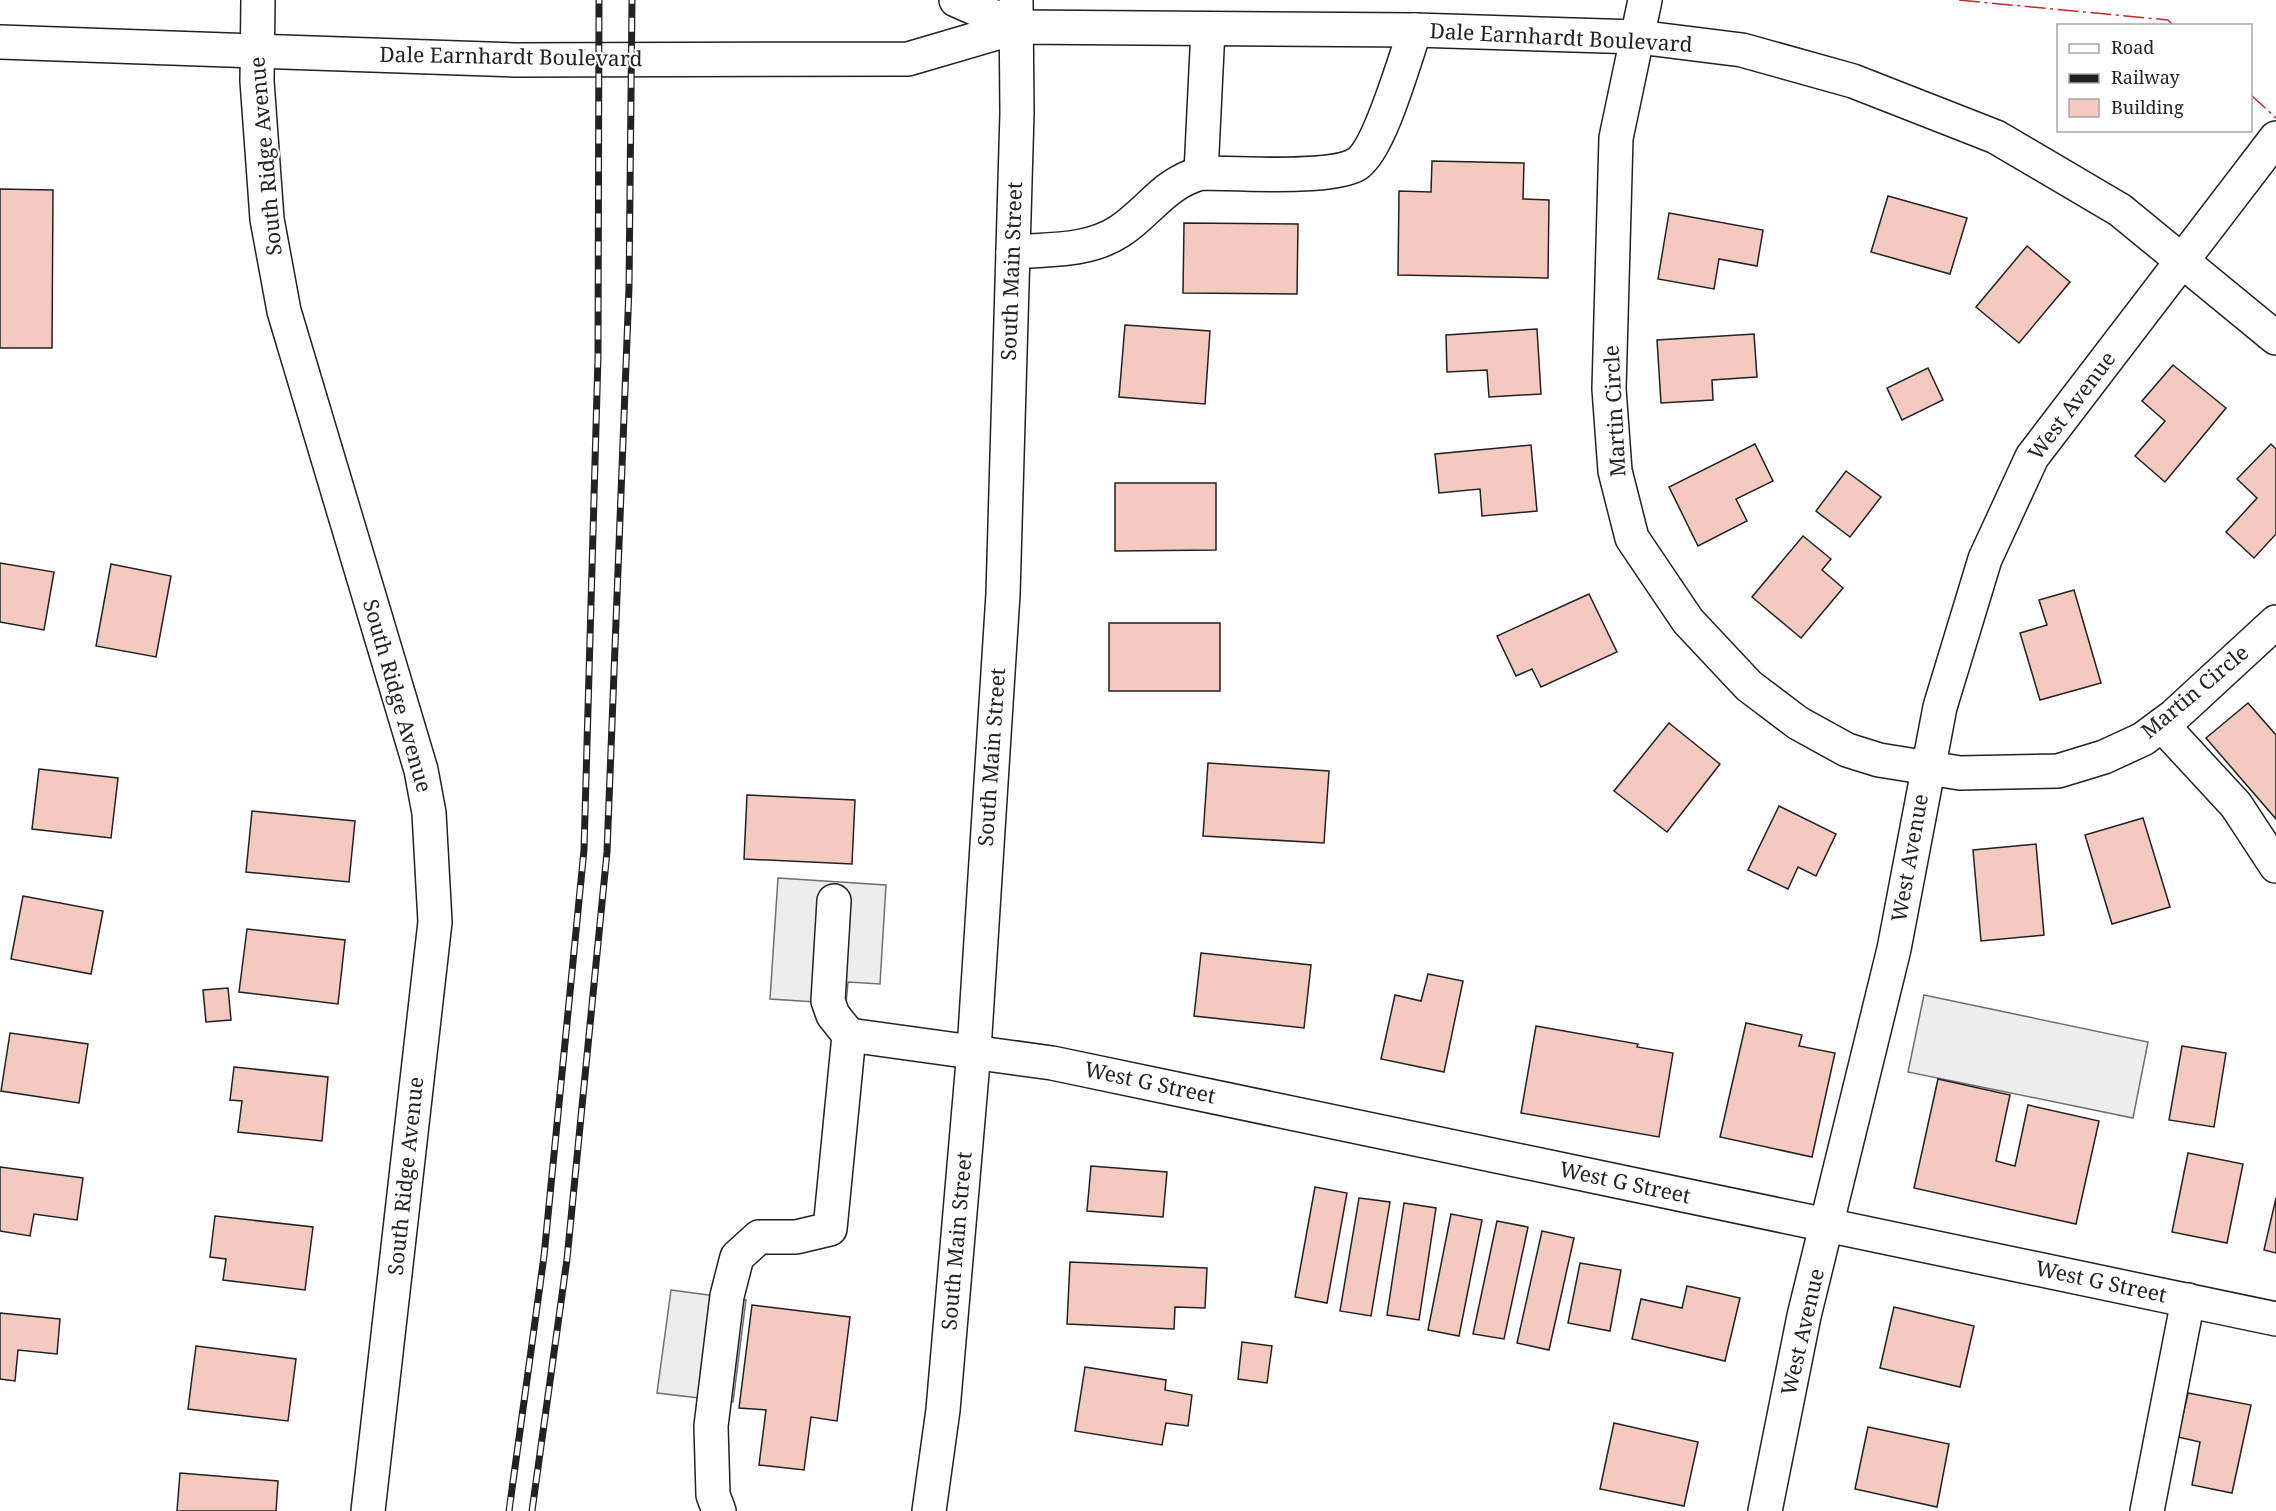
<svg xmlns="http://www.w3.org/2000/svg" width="2276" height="1511" font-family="'Noto Serif',serif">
	<rect width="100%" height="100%" fill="#fff"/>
	<g fill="#ededed" stroke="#6f6f6f" stroke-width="1.5">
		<path d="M778 878 886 885 880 984 848 982 846 1004 770 999Z"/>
		<path d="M1924 995 2148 1042 2133 1118 1908 1072Z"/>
		<path d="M671 1290 746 1300 733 1402 657 1393Z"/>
	</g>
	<g fill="#f3c9c0" stroke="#222" stroke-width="1.5">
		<path d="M1432 161 1524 163 1523 199 1549 200 1548 278 1398 275 1399 191 1431 192Z"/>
		<path d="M0 189 53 190 52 348H0Z"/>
		<path d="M1888 196 1967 218 1950 274 1871 252Z"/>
		<path d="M1669 213 1763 230 1757 266 1719 259 1714 289 1658 279Z"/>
		<path d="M1184 223 1298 224 1297 294 1183 293Z"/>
		<path d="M2027 246 2070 282 2019 343 1976 307Z"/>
		<path d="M1125 325 1210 331 1205 404 1119 397Z"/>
		<path d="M1537 329 1541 394 1489 397 1487 370 1447 372 1446 335Z"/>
		<path d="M1754 334 1757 377 1712 380 1713 400 1661 403 1657 340Z"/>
		<path d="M2173 365 2226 408 2165 482 2135 456 2165 421 2142 401Z"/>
		<path d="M1928 368 1943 400 1902 420 1887 388Z"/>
		<path d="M1755 444 1773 481 1736 499 1747 521 1698 546 1669 487Z"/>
		<path d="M2271 444 2276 449V534L2254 558 2226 532 2257 498 2237 479Z"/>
		<path d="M1531 445 1537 511 1482 516 1480 489 1439 493 1435 454Z"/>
		<path d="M1846 471 1881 497 1850 537 1816 511Z"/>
		<path d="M1115 483H1216V550L1115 551Z"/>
		<path d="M1803 536 1831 559 1822 570 1843 588 1801 638 1752 597Z"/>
		<path d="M0 563 54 572 44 630 0 622Z"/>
		<path d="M111 564 171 576 156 657 96 646Z"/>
		<path d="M2074 590 2101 683 2040 700 2020 633 2047 625 2039 600Z"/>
		<path d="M1589 594 1617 652 1541 687 1532 669 1516 676 1497 636Z"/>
		<rect x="1109" y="623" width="111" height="68"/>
		<path d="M2248 703 2276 735V819L2206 738Z"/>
		<path d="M1669 723 1720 764 1667 832 1614 791Z"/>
		<path d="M1208 763 1329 771 1324 843 1203 836Z"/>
		<path d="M39 769 118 778 111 838 32 829Z"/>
		<path d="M747 795 855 800 852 864 744 859Z"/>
		<path d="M1779 806 1836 834 1816 876 1798 867 1788 889 1748 870Z"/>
		<path d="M252 811 355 821 349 882 246 872Z"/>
		<path d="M2143 818 2170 907 2112 924 2085 835Z"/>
		<path d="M2036 844 2044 935 1981 941 1973 850Z"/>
		<path d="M23 896 103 911 91 974 11 959Z"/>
		<path d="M247 929 345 940 338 1004 239 992Z"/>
		<path d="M1201 953 1311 965 1304 1028 1194 1016Z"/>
		<path d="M1428 974 1463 981 1444 1072 1381 1059 1395 995 1421 1001Z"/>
		<path d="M228 988 231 1020 206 1022 203 990Z"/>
		<path d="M1746 1023 1802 1035 1799 1046 1835 1053 1812 1157 1720 1137Z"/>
		<path d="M1536 1026 1638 1044 1637 1047 1673 1053 1659 1137 1521 1113Z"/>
		<path d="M10 1033 88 1044 79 1103 1 1091Z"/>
		<path d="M2182 1046 2226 1053 2214 1127 2169 1120Z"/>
		<path d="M234 1067 328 1077 322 1141 238 1132 242 1101 230 1100Z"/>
		<path d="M1938 1079 2010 1095 1996 1161 2015 1166 2028 1105 2099 1121 2076 1224 1914 1188Z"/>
		<path d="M2188 1153 2243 1164 2227 1243 2172 1232Z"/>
		<path d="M1091 1166 1167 1172 1163 1217 1087 1211Z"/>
		<path d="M0 1167 83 1178 77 1220 34 1214 30 1236 0 1231Z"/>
		<path d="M1315 1187 1347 1193 1327 1303 1295 1297Z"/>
		<path d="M1359 1198 1390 1202 1371 1316 1340 1311Z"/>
		<path d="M2276 1198V1253L2264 1250Z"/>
		<path d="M1404 1203 1436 1208 1419 1320 1387 1315Z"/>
		<path d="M1451 1214 1482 1220 1459 1336 1428 1330Z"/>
		<path d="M215 1216 313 1227 305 1290 223 1280 226 1259 210 1257Z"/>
		<path d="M1497 1221 1528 1227 1504 1339 1473 1334Z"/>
		<path d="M1542 1231 1574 1238 1549 1350 1517 1343Z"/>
		<path d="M1070 1262 1207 1268 1205 1308 1175 1307 1174 1329 1067 1324Z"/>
		<path d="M1580 1263 1621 1270 1610 1331 1568 1323Z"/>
		<path d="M1687 1286 1740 1298 1725 1361 1632 1339 1641 1299 1682 1308Z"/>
		<path d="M752 1305 850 1317 837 1421 811 1417 804 1470 759 1465 766 1410 739 1408Z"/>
		<path d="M1894 1307 1974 1326 1960 1387 1880 1368Z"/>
		<path d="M0 1313 60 1319 57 1354 18 1350 15 1381 0 1379Z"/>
		<path d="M1242 1342 1272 1346 1267 1383 1238 1379Z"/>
		<path d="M196 1346 296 1359 288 1421 188 1409Z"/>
		<path d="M1085 1367 1166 1380 1165 1390 1192 1395 1188 1426 1166 1423 1162 1445 1075 1431Z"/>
		<path d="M2188 1393 2251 1405 2232 1493 2192 1485 2200 1442 2178 1437Z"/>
		<path d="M1614 1423 1698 1442 1684 1506 1600 1489Z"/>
		<path d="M1868 1427 1949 1444 1937 1507 1855 1489Z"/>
		<path d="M180 1473 278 1481 276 1511H177Z"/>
	</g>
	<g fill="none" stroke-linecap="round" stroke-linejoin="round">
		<g stroke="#222" stroke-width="36">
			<g id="minor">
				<path d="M258 0 257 81 267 219 284 311 421 770 429 813 435 922 368 1511"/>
				<path d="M1645 0 1616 138 1609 389 1615 471 1632 538 1688 621 1749 686 1798 723 1847 750 1879 760 1960 773 2058 771 2104 757 2143 739 2174 716 2276 622"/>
				<path d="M1201 173 1208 29"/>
				<path d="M1013 252C1049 249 1088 252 1120 231 1150 211 1163 184 1201 173 1233 173 1332 180 1357 164 1380 149 1405 58 1415 30"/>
				<path d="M2162 725 2236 805 2276 866"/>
				<path d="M849 1035 1052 1063 2276 1319"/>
				<path d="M719 1511 713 1495 711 1426 727 1296 737 1257 759 1237H796L830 1229 849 1035 833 1015 828 1001 834 901"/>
				<path d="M1765 1511 1804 1316 1894 949 1940 707 1985 559 2032 457 2276 138"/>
				<path d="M2147 1511 2188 1300"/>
			</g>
		</g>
		<g stroke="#222" stroke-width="36">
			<g id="major">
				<path d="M956 0 1017 27"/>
				<path d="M0 42 514 60 908 59 1017 27 1415 30 1638 37 1742 50 1853 81 1996 137 2120 210 2276 338"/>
				<path d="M929 1511 943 1410 974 1050 1003 594 1017 113 1016 0"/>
			</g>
		</g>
		<use href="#minor" stroke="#fff" stroke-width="33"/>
		<use href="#major" stroke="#fff" stroke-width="33"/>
		<g stroke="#222" stroke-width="7">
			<g id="rail">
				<path d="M509 1511 544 1256 584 850 598 357 599 0"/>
				<path d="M532 1511 567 1259 607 852 629 288 632 0"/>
			</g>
		</g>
		<use href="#rail" stroke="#fff" stroke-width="4.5" stroke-dasharray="14" stroke-linecap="butt"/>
		<g stroke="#c62828" stroke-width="1.5" stroke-dasharray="21 4.5 3 4.5" stroke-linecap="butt">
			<path d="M1959 0 2168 20 2174 26"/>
			<path d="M2250 94 2276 118"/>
		</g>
	</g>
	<g text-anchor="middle" stroke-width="4.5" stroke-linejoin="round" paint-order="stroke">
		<g font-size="21" fill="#222" stroke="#fff">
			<text transform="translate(1561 38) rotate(3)" y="7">Dale Earnhardt Boulevard</text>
			<text transform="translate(511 57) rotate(1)" y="7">Dale Earnhardt Boulevard</text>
			<text transform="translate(266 156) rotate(-95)" y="7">South Ridge Avenue</text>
			<text transform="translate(1012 271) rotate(-88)" y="7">South Main Street</text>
			<text transform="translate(2072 406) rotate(-53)" y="7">West Avenue</text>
			<text transform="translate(1615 411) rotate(-93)" y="7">Martin Circle</text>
			<text transform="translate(2195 692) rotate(-40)" y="7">Martin Circle</text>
			<text transform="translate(397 696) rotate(74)" y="7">South Ridge Avenue</text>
			<text transform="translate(992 757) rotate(-86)" y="7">South Main Street</text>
			<text transform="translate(1910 858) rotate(-80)" y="7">West Avenue</text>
			<text transform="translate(1150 1083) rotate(12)" y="7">West G Street</text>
			<text transform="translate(406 1176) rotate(-84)" y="7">South Ridge Avenue</text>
			<text transform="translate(1625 1183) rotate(12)" y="7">West G Street</text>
			<text transform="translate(957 1241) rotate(-85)" y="7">South Main Street</text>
			<text transform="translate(2101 1282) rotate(12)" y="7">West G Street</text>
			<text transform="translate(1803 1332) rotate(-77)" y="7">West Avenue</text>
		</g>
	</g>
	<rect x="2057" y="24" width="195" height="108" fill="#ffffff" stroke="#a7a7a7" stroke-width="1.5"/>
	<rect x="2069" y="44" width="30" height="9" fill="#ffffff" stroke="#a7a7a7" stroke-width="1.5"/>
	<text x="2111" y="54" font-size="18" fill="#222222">Road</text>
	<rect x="2069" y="74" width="30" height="9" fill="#222222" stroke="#a7a7a7" stroke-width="1.5"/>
	<text x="2111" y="84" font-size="18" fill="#222222">Railway</text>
	<rect x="2069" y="99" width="30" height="18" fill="#f3c9c0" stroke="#a7a7a7" stroke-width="1.5"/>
	<text x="2111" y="114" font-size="18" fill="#222222">Building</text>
</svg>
